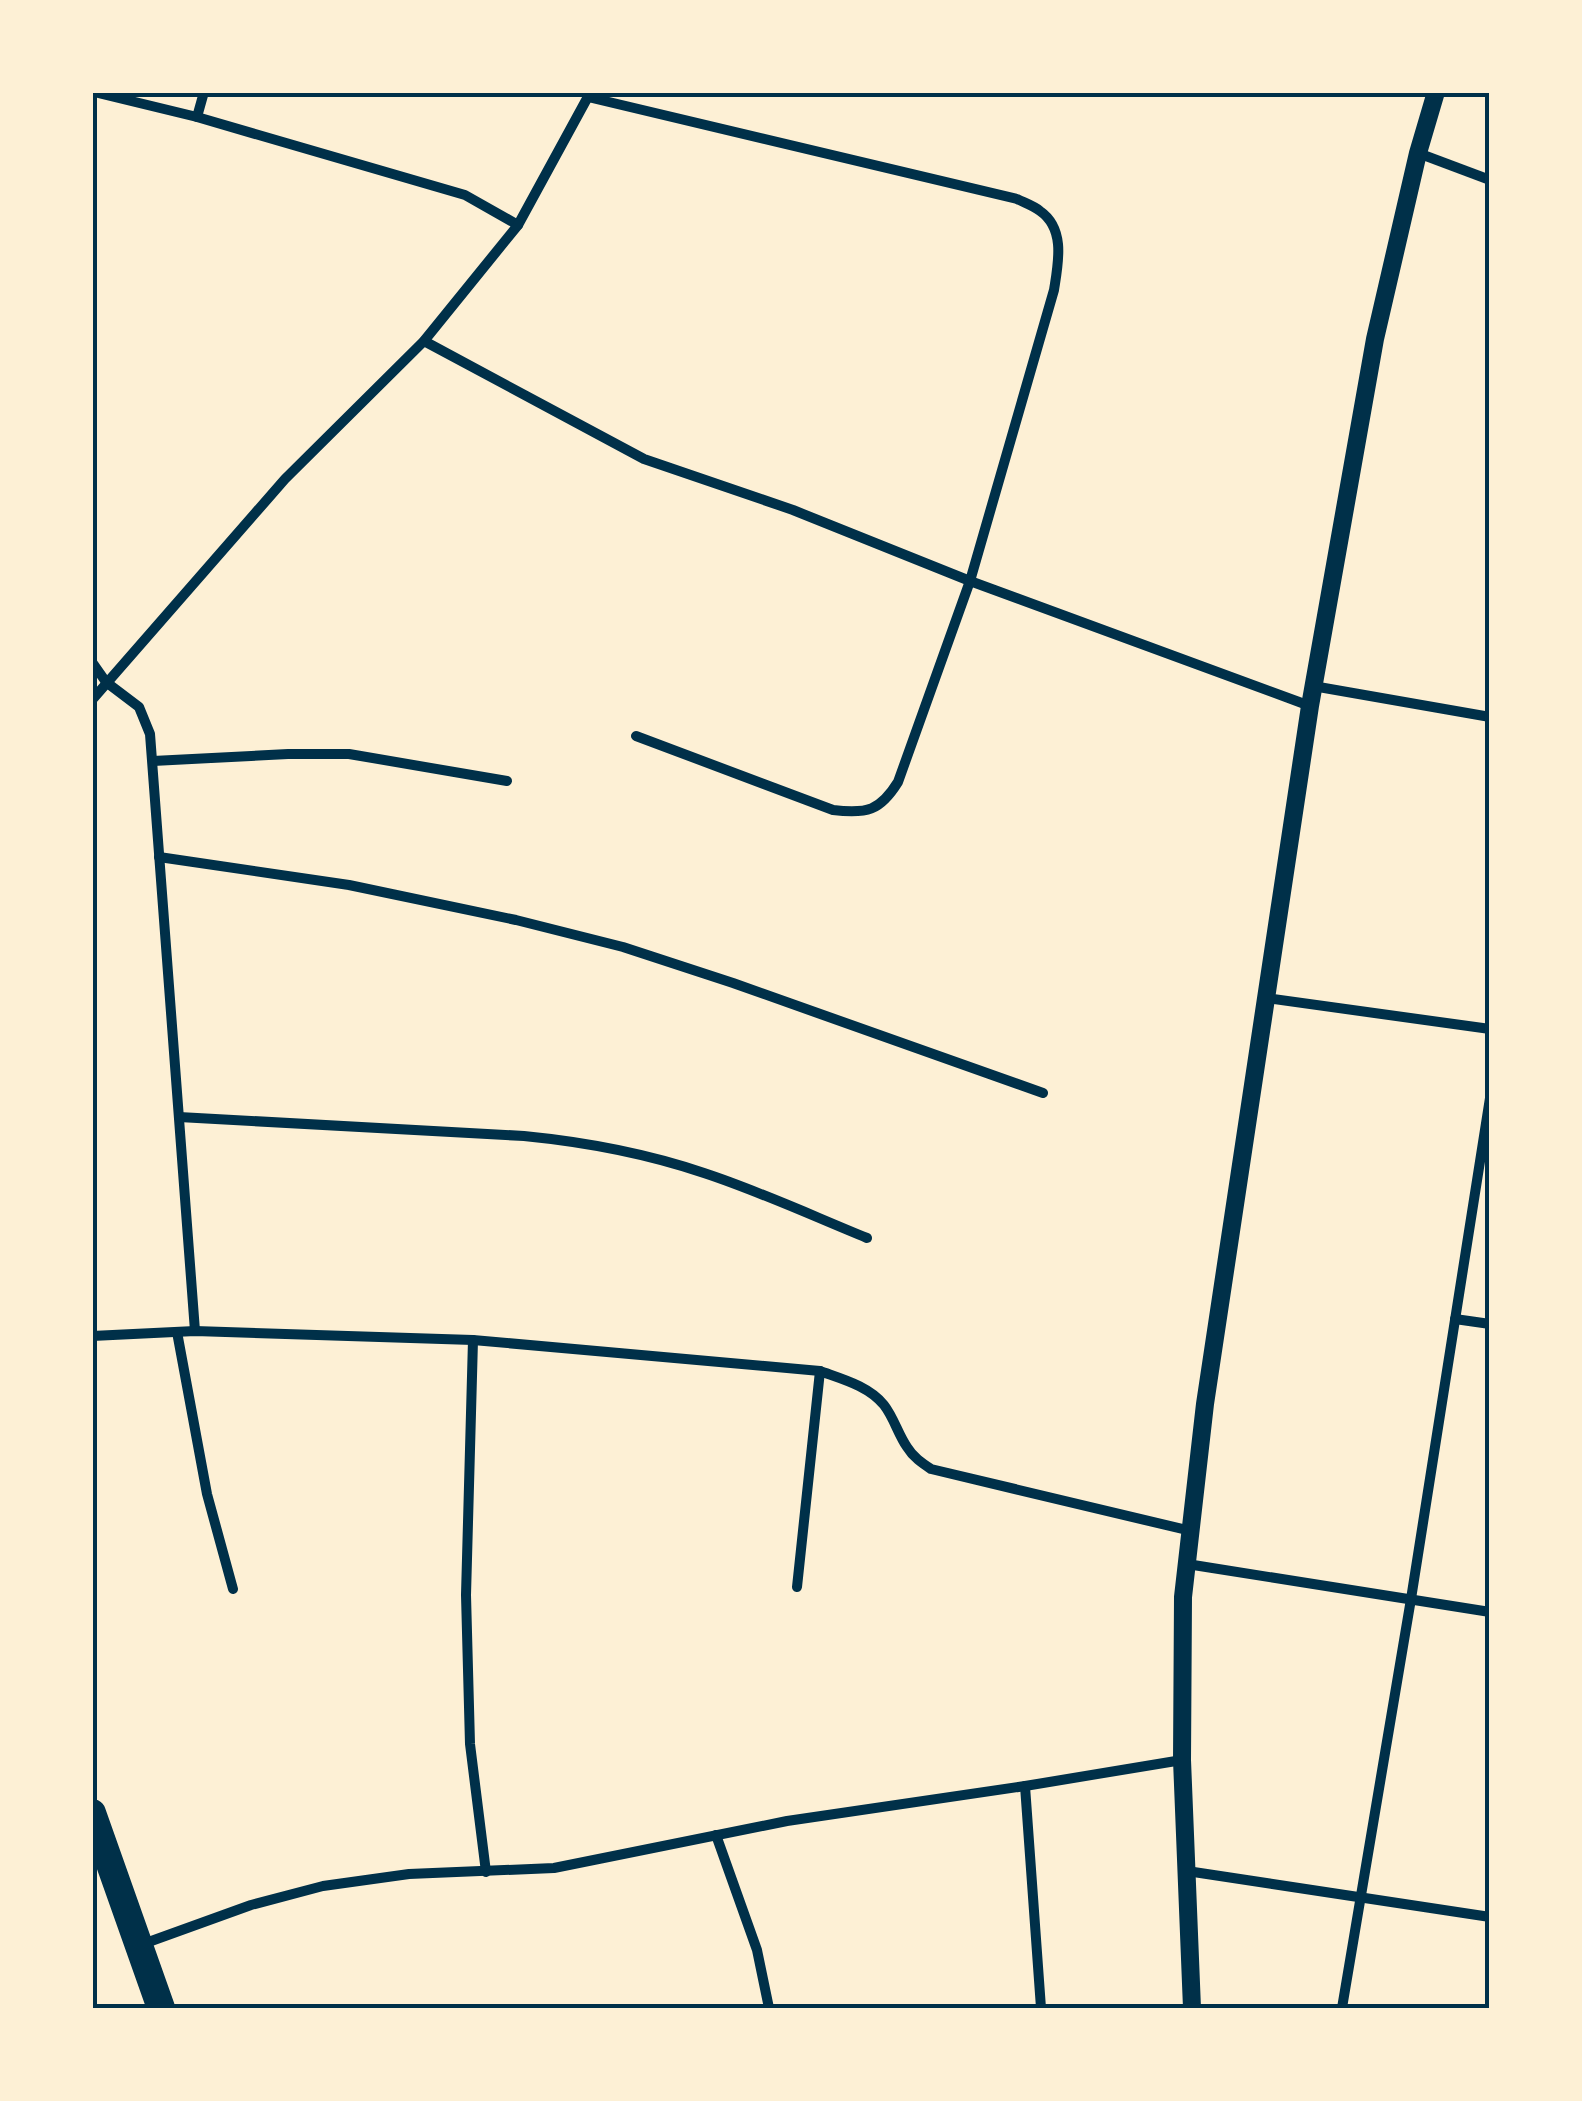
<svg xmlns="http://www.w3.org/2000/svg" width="1582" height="2101" font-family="Montserrat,sans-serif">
	<rect width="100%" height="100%" fill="#fdf0d5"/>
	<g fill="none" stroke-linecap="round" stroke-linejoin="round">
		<g stroke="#003049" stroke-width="10">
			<path d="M94 92 197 117 465 195 518 225"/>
			<path d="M588 97 1017 199C1025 203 1034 206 1040 211 1066 229 1058 264 1054 290L970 581 898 782C880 811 867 814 833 810L636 736"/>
			<path d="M197 117 204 92"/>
			<path d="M1418 153 1490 180"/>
			<path d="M424 341 644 459 793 510 970 581 1310 706"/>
			<path d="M92 662 106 682 139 707 150 734 195 1331"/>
			<path d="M1313 686 1490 717"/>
			<path d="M92 700 285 479 424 341 518 225 590 93"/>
			<path d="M153 761 288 754H349L507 781"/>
			<path d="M159 857 349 885 516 920 623 947 733 983 1043 1093"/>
			<path d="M1266 998 1490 1029"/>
			<path d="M179 1117 524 1136C585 1142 645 1153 704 1173 759 1191 813 1216 867 1238"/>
			<path d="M1455 1319 1490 1324"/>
			<path d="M177 1332 207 1494 233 1589"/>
			<path d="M92 1336 195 1331 473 1340 820 1371C842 1379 869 1386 884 1405 894 1418 898 1434 907 1447 913 1457 922 1463 931 1469L1191 1531"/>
			<path d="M473 1340 466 1595 470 1744 486 1872"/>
			<path d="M1187 1564 1490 1612"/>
			<path d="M797 1587 820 1371"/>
			<path d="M1025 1786 1041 2008"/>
			<path d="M716 1835 757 1950 769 2008"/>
			<path d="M1187 1871 1490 1917"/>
			<path d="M143 1944 251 1905 323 1886 409 1874 554 1868 787 1821 1025 1786 1182 1760"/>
			<path d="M1342 2008 1411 1599 1490 1098"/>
		</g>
		<path stroke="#003049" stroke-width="18" d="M1192 2008 1182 1760 1183 1597 1205 1404 1310 706 1375 339 1418 153 1436 92"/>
		<path stroke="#003049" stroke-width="28" d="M92 1813 161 2008"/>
	</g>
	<rect width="1582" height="2101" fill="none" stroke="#fdf0d5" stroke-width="190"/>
	<rect x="95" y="95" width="1392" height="1911" fill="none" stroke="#003049" stroke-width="4"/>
</svg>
